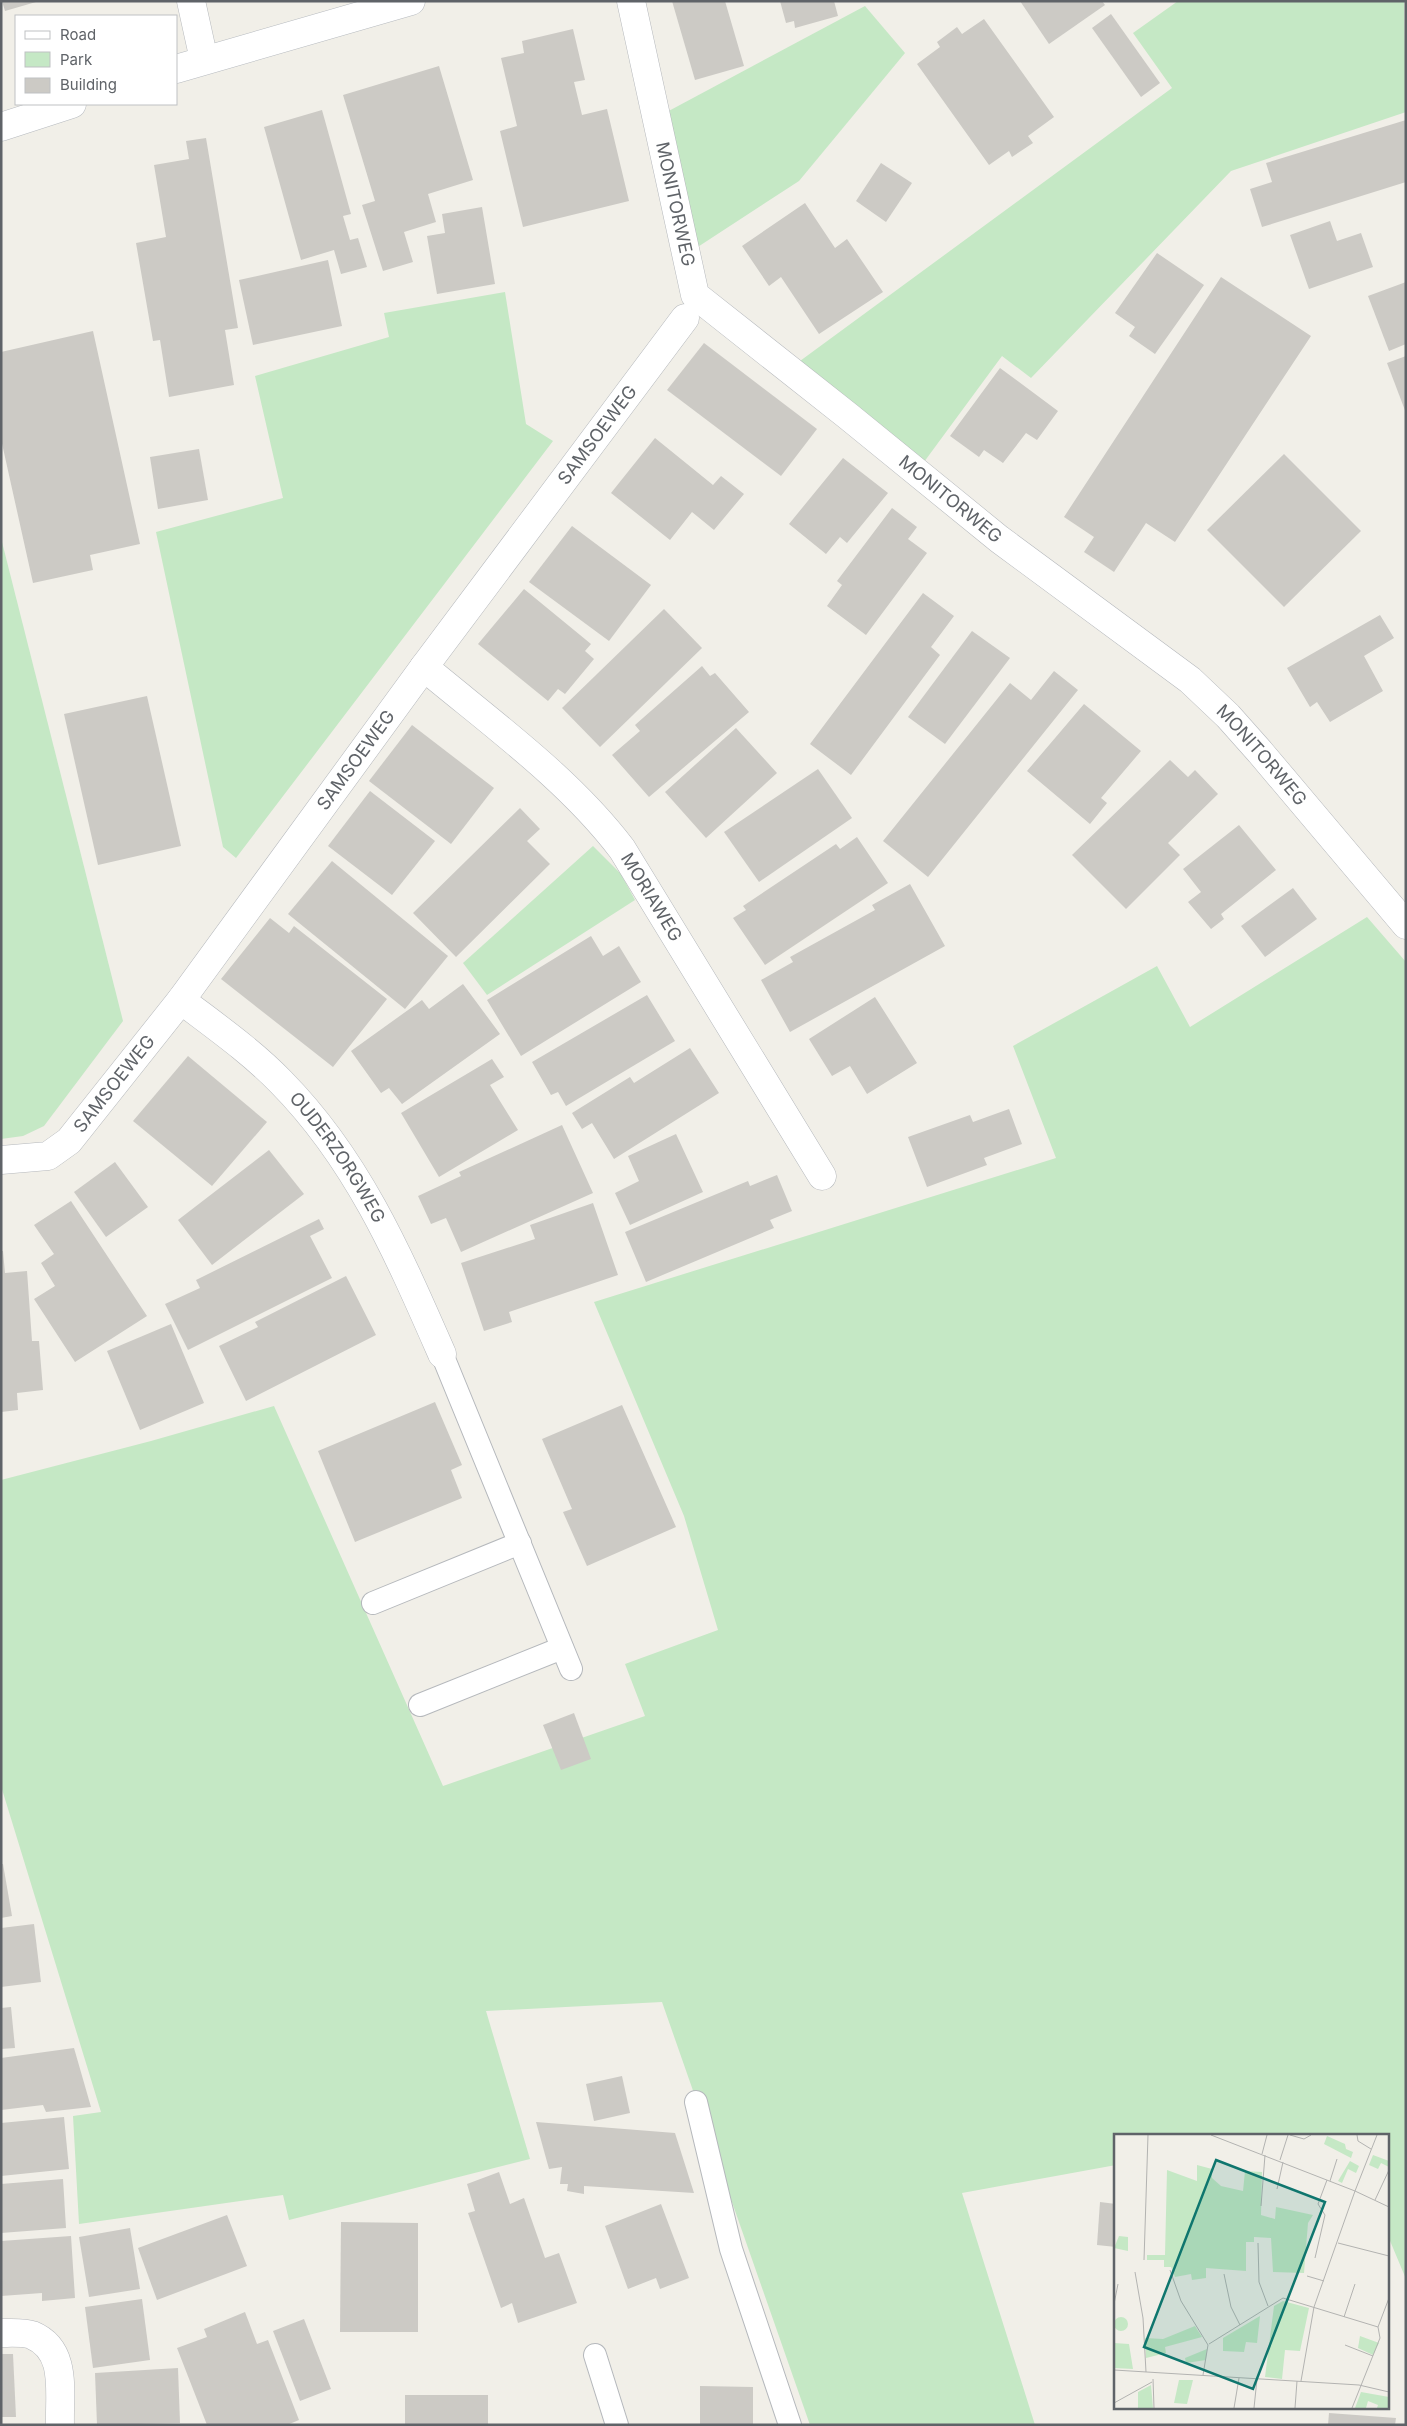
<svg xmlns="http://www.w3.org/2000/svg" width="1407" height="2426" font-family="Inter,sans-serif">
	<rect width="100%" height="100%" fill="#f1efe8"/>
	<g fill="#c5e8c5">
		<path d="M1178 1H1404L1406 112 1231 171 1031 378 1002 356 924 462 800 361 1172 88 1133 33Z"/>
		<path d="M865 6 905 53 799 181 687 254 650 121Z"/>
		<path d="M505 292 526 424 553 441 236 858 223 847 156 532 283 498 255 376 389 337 384 313Z"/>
		<path d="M1 538 123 1021 44 1126 23 1136 1 1139Z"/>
		<path d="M593 846 621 874 635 900 487 995 463 963Z"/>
		<path d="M1367 917 1406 962V2279L1388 2236V2135H1116V2165L962 2193 1035 2425H810L662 2002 486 2011 530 2159 289 2220 283 2195 79 2224 73 2116 101 2112 1 1786V1480L151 1441 274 1406 443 1786 645 1716 625 1664 718 1630 684 1516 594 1302 1056 1158 1013 1046 1157 966 1190 1027Z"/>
	</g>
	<g fill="#cccac5">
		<path d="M2 1H36V2L5 11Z"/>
		<path d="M672 1H725L744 66 695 80Z"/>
		<path d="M780 1H834L838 16 795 28 794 21 786 23Z"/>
		<path d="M1020 1H1102L1105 5 1049 44Z"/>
		<path d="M1111 14 1160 83 1141 97 1092 28Z"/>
		<path d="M984 19 1054 117 1028 136 1033 143 1012 157 1009 151 989 165 917 64 940 47 937 42 957 27 962 34Z"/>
		<path d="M573 29 585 80 574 82 582 115 607 109 629 201 523 227 500 131 517 126 501 58 524 53 522 41Z"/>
		<path d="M439 66 473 180 428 194 436 222 404 232 413 262 383 271 362 205 375 201 343 95Z"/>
		<path d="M322 110 351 214 343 216 350 240 358 238 367 267 341 274 334 250 301 260 264 127Z"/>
		<path d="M1406 120V182L1262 227 1250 189 1272 182 1266 163Z"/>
		<path d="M206 138 238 328 225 330 234 385 169 397 160 340 153 341 136 243 166 237 154 165 189 159 186 141Z"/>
		<path d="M881 163 912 183 886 222 856 201Z"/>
		<path d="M805 203 835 248 847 239 883 292 819 334 781 277 769 286 742 246Z"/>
		<path d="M482 207 495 284 437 294 427 236 445 233 442 214Z"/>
		<path d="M1330 221 1337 241 1361 233 1373 267 1309 289 1290 235Z"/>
		<path d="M1157 253 1204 285 1155 354 1129 336 1135 327 1115 313Z"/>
		<path d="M328 260 342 326 253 345 239 280Z"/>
		<path d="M1221 277 1311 336 1175 542 1146 523 1114 572 1084 552 1094 537 1064 517Z"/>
		<path d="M1406 282V344L1389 351 1368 296Z"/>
		<path d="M93 331 140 544 90 555 93 570 33 583 1 439V352Z"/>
		<path d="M704 343 817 429 781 476 667 390Z"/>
		<path d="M1406 356V413L1387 363Z"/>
		<path d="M1000 368 1058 411 1037 440 1026 433 1003 463 984 450 979 457 950 436Z"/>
		<path d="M655 438 713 485 721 476 744 494 714 530 692 512 670 540 611 493Z"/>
		<path d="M199 449 208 500 158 509 150 457Z"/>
		<path d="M1284 454 1361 531 1284 607 1207 530Z"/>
		<path d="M843 458 888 493 847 543 840 537 826 554 789 524Z"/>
		<path d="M892 508 917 527 908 539 927 553 866 635 827 606 842 585 837 581Z"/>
		<path d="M572 526 651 585 609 641 529 582Z"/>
		<path d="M524 589 591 644 585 651 594 659 565 694 558 689 548 701 478 644Z"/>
		<path d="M923 593 954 616 931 647 940 655 851 775 810 744Z"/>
		<path d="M664 609 702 648 600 747 562 708Z"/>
		<path d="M1380 615 1394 638 1364 656 1383 691 1330 722 1317 702 1310 707 1287 668Z"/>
		<path d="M972 631 1010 658 945 744 908 717Z"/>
		<path d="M702 666 710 676 715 673 749 712 649 797 612 755 640 731 635 725Z"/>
		<path d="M1054 671 1078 690 928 877 883 841 1010 683 1031 700Z"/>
		<path d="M147 696 181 846 98 865 64 714Z"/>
		<path d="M1084 704 1141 751 1101 798 1107 803 1090 824 1027 771Z"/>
		<path d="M412 725 494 788 451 844 369 781Z"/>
		<path d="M736 728 777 773 706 838 665 792Z"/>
		<path d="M1170 760 1188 777 1195 770 1218 794 1168 843 1180 855 1126 909 1072 855Z"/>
		<path d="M818 769 852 818 759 882 724 832Z"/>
		<path d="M370 791 435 841 392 895 328 846Z"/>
		<path d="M520 808 540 829 527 841 550 864 456 957 413 913Z"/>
		<path d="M1239 825 1276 870 1221 914 1224 919 1211 929 1188 902 1201 892 1183 869Z"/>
		<path d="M857 837 888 883 765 965 733 918 746 910 743 906 836 844 840 849Z"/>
		<path d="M332 861 448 956 405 1009 288 914Z"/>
		<path d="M910 884 945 946 790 1032 761 980 793 962 790 957 875 910 872 905Z"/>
		<path d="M1293 888 1317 919 1265 957 1241 926Z"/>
		<path d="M270 918 289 933 294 926 387 999 333 1067 221 979Z"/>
		<path d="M591 936 603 956 619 946 641 982 521 1056 487 1000Z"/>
		<path d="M463 984 500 1034 402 1104 389 1088 381 1093 351 1051 422 1000 429 1009Z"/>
		<path d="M647 995 675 1041 566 1106 558 1092 551 1095 532 1062Z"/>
		<path d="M875 997 917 1063 867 1094 850 1066 832 1076 809 1039Z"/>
		<path d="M690 1048 719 1093 614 1159 592 1123 582 1129 572 1113 630 1077 634 1083Z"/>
		<path d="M188 1056 267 1122 212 1186 133 1121Z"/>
		<path d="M492 1059 504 1077 490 1085 518 1130 439 1177 401 1113Z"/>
		<path d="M1009 1109 1022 1144 984 1158 987 1165 927 1187 908 1137 970 1115 973 1122Z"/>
		<path d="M562 1125 593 1193 461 1252 446 1218 431 1224 418 1196 461 1176 459 1172Z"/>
		<path d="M676 1134 703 1192 630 1225 615 1193 639 1181 628 1156Z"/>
		<path d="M269 1150 304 1194 212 1265 178 1220Z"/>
		<path d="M115 1162 148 1207 106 1237 74 1192Z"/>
		<path d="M777 1175 792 1211 770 1220 774 1228 646 1282 625 1232 748 1181 750 1186Z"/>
		<path d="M71 1201 147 1316 75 1362 34 1299 55 1286 41 1263 54 1254 34 1225Z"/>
		<path d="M593 1203 618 1275 509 1312 512 1322 484 1331 461 1263 535 1239 530 1225Z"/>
		<path d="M319 1219 324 1229 310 1236 332 1278 188 1350 165 1304 200 1288 196 1280Z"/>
		<path d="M1 1251H3L5 1273 27 1271 32 1341H39L43 1390 17 1393 18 1410 1 1412Z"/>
		<path d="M346 1276 376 1335 246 1401 219 1346 258 1327 255 1322Z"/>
		<path d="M171 1324 204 1403 140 1430 107 1351Z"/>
		<path d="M435 1402 462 1465 451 1470 462 1498 355 1542 318 1451Z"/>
		<path d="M622 1405 676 1527 587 1566 563 1512 572 1509 542 1439Z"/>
		<path d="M574 1713 591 1759 561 1770 543 1725Z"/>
		<path d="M1 1864H3L12 1916 1 1918Z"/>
		<path d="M34 1924 41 1982 1 1987V1928Z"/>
		<path d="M11 2007 15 2048 1 2049V2008Z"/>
		<path d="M74 2048 91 2107 46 2112 43 2105 1 2110V2058Z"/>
		<path d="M622 2076 630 2113 594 2121 586 2084Z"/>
		<path d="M64 2117 69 2169 1 2176V2123Z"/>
		<path d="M536 2122 675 2133 694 2193 584 2186V2194L567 2191 568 2184H560L562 2167 549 2169Z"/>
		<path d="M499 2172 510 2204 524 2198 545 2258 559 2253 577 2303 518 2323 512 2303 501 2308 468 2213 475 2211 467 2184Z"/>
		<path d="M63 2179 66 2228 1 2233V2184Z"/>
		<path d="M1100 2202 1116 2204V2247L1097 2245Z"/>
		<path d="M661 2204 689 2278 660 2289 656 2278 628 2289 605 2226Z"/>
		<path d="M227 2215 247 2266 157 2300 138 2248Z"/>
		<path d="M341 2222 418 2223V2332H340Z"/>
		<path d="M130 2228 140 2289 89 2297 79 2237Z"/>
		<path d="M71 2236 75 2298 42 2301V2293L1 2296V2241Z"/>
		<path d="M142 2299 150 2360 93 2368 85 2307Z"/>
		<path d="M245 2312 257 2344 268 2340 299 2420 287 2425H207L177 2348 207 2337 204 2329Z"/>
		<path d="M304 2319 331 2389 300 2401 273 2331Z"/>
		<path d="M1 2354H13L16 2417H1Z"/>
		<path d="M178 2368 180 2423 97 2425 95 2373Z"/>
		<path d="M700 2386 753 2387V2425H700Z"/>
		<rect x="405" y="2395" width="83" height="30"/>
		<path d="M1329 2413 1396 2418 1395 2425H1328Z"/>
	</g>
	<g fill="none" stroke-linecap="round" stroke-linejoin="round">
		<g stroke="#b5b8bc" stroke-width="24">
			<g id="lane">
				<path d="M442 1354 571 1669"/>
				<path d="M373 1603 520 1543"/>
				<path d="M420 1705 562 1648"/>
				<path d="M696 2102 731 2249 790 2425"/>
				<path d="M595 2355 617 2425"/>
			</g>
		</g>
		<g stroke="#b5b8bc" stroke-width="29">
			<g id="street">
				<path d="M191 1 204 60"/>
				<path id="s1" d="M631 1 695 295 848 416 999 539 1190 680 1228 716 1260 752 1406 925"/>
				<path id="s2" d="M424 667C491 723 569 779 622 849L822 1176"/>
				<path id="s3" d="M181 1000C215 1026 251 1051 281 1082 358 1160 399 1256 442 1354"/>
				<path id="s4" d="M1 1160 48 1156 69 1141 181 1000 424 667 685 318"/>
				<path d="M1 2333C10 2333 24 2332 32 2335 68 2350 59 2392 60 2425"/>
			</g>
		</g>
		<g stroke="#b6babf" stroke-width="29">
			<g id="secondary">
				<path d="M176 69 411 1"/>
				<path d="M1 127 72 104"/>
			</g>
		</g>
		<use href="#lane" stroke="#fff" stroke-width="22"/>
		<use href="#street" stroke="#fff" stroke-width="28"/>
		<use href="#secondary" stroke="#fff" stroke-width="28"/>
	</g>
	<g text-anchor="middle" stroke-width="4" stroke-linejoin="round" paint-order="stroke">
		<g font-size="18" fill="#5f6368" stroke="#fff">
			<text dy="6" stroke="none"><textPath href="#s1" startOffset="208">MONITORWEG</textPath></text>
			<text dy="6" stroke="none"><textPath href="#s4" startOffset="955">SAMSOEWEG</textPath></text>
			<text dy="6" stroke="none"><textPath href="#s1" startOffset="628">MONITORWEG</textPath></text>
			<text dy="6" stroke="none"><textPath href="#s1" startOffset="1032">MONITORWEG</textPath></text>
			<text dy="6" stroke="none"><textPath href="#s4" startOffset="550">SAMSOEWEG</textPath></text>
			<text dy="6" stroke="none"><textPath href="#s2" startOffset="326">MORIAWEG</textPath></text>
			<text dy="6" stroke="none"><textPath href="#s4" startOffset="146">SAMSOEWEG</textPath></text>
			<text dy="6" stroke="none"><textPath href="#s3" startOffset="224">OUDERZORGWEG</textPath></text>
		</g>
	</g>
	<g transform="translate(1114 2134)">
		<rect width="275" height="275" fill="#f1efe8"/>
		<path d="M213 2 231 10 232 15 239 18 237 24 210 10ZM259 21 275 27V33L267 29 264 35 255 31ZM236 27 245 32 242 39 234 35 228 49 224 47ZM83 31 98 35V44L107 52 129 57 131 37 148 38 147 81 161 85 162 73 199 81 194 89 190 139 159 138 157 104 140 103V108H132V137L92 134V144L78 146 77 140 61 143 57 133H50V126H33V121H51L53 36 83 47ZM5 102 14 103V117L0 114ZM169 167 195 174 186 217 171 216 168 245 151 243 160 172ZM146 182 143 209 132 208 130 218 109 217V204ZM0 190a7 7 0 1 1 14 0a7 7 0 1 1-14 0ZM81 192 88 203 51 213 52 219 32 224 31 204 49 205ZM246 202 265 209 259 221 244 214ZM0 209 15 210 19 235 0 234ZM93 215 92 226 72 229 71 224ZM65 246H79L73 270 60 269ZM37 251 39 274H24V258ZM247 258 275 263V274H263L264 271 254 267 252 274H241Z" fill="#c5e8c5"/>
		<path fill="none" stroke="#b3b3b1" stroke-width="1" d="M97 1 241 57 200 173 187 247M176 1 190 5 197 1M243 1 244 7 257 15M263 1 241 57 275 73M148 20 153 1M166 26 174 1M216 47 223 25M163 55 169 28M261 66 275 36M147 72 151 21M144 109 145 148 154 172M224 109 275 122M201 124 211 81 204 70 213 46M30 126 34 1M56 136 67 167 94 211 89 241M21 138 29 184 32 238M110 140 117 173 126 191M193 142 210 147M0 170 4 150M230 183 241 150M264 193 275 164M95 210 169 164 264 193 266 204 238 274M231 211 259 222M0 236 245 251 275 258M39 245 40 274M0 269 38 248M120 274 125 244M140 274 143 245M181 274 183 247"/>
		<path fill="#0f766e" fill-opacity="0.15" stroke="#0f766e" stroke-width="2.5" d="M102 26 211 68 139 255 30 213Z"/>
		<rect width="275" height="275" fill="none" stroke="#5f6368" stroke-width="2.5"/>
	</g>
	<rect width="1407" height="2426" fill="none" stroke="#5f6368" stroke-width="5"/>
	<rect x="15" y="15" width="162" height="90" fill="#ffffff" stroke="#bfc1c3"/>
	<rect x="25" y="31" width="25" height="8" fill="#ffffff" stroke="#bfc1c3"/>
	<text x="60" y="40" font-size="15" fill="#5f6368">Road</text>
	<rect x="25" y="52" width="25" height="15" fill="#c5e8c5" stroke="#bfc1c3"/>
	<text x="60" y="65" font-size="15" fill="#5f6368">Park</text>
	<rect x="25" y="78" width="25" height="15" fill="#cccac5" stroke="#bfc1c3"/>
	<text x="60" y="90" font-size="15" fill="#5f6368">Building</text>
</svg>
